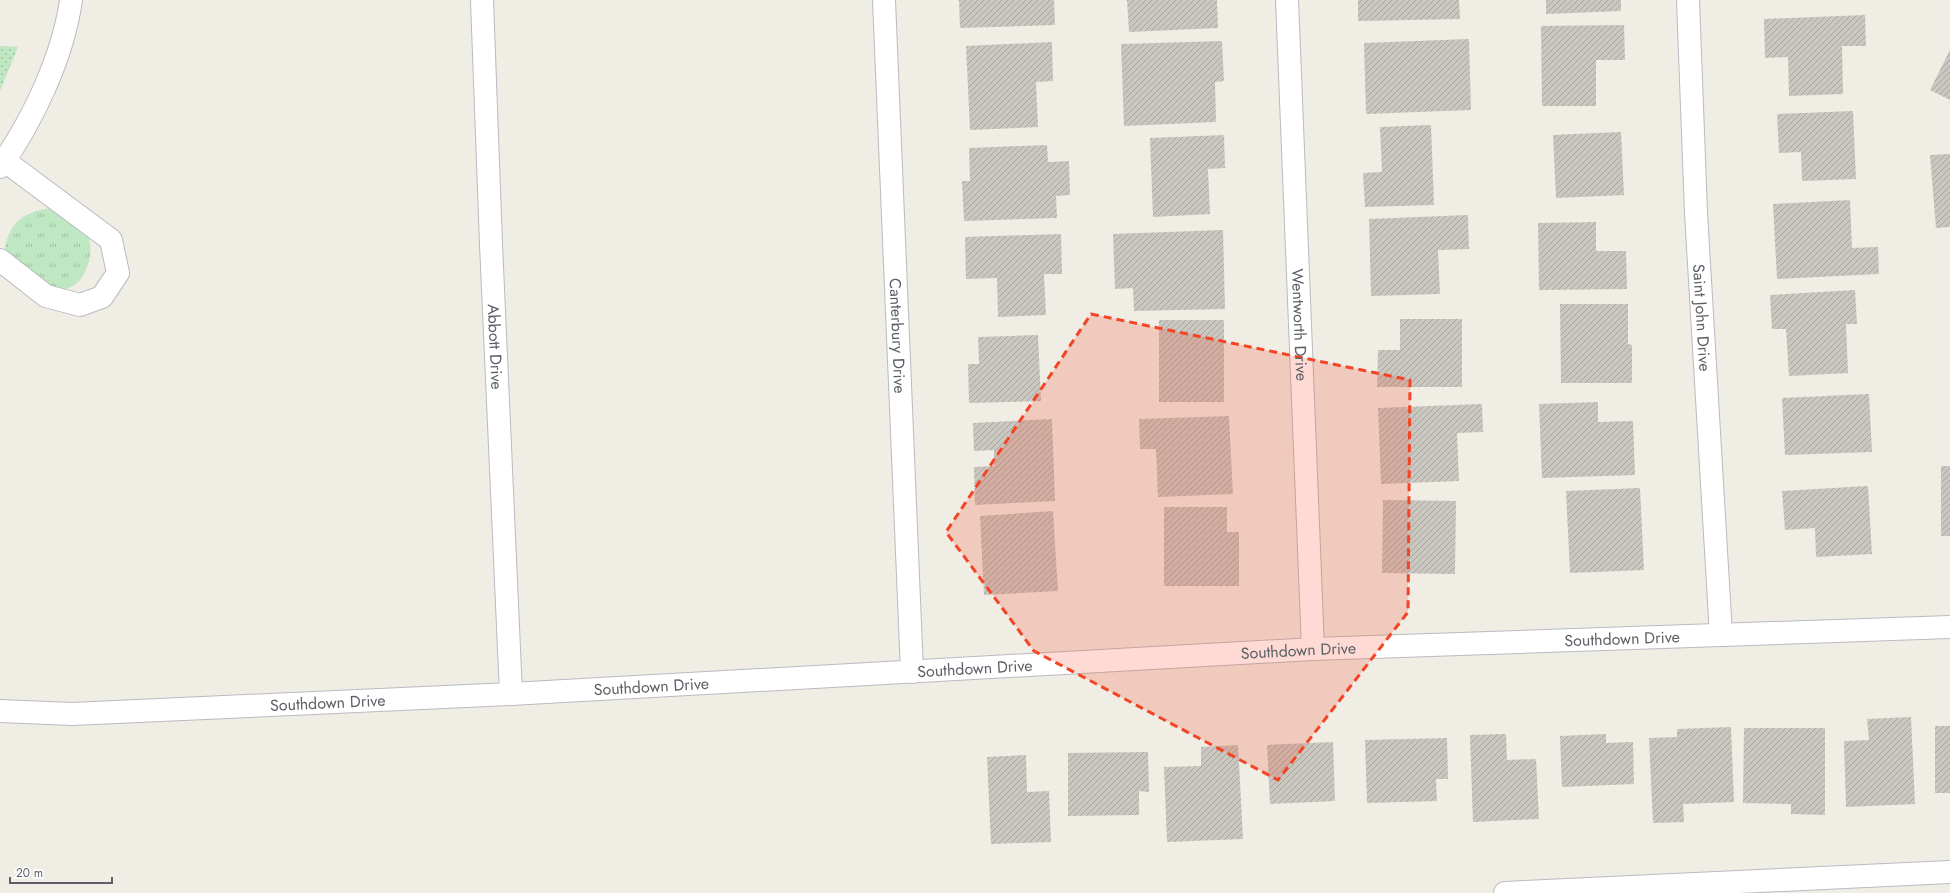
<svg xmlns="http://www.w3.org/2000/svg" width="1950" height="893" font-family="Jost,sans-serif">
	<defs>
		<pattern id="grass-tufts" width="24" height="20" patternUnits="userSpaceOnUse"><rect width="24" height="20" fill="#bfe8c2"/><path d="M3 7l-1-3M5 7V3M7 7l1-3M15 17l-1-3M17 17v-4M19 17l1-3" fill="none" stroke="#9ebfa1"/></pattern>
		<pattern id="park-dots" width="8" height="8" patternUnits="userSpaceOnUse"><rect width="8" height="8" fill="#bfe8c2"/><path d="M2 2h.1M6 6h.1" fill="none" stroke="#9ebfa1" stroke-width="1.8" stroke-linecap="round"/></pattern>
		<pattern id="building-hatch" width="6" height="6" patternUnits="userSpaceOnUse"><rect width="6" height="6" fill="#cac7c1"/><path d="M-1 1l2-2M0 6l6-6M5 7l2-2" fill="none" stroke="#a7a5a0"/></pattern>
	</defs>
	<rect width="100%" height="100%" fill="#efede4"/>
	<path fill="url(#grass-tufts)" d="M51 208C59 213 79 223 85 230 95 244 90 267 80 280 74 287 64 290 56 293L4 254C8 224 21 212 51 208Z"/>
	<path fill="url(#park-dots)" d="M0 46 18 47 0 91Z"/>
	<g fill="url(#building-hatch)">
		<path d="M959 0H1054L1055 25 960 28Z"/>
		<path d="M1127 0H1217L1218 28 1129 32Z"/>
		<path d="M1358 0H1459L1460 19 1358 21Z"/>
		<path d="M1546 0H1621V11L1546 14Z"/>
		<path d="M1865 15 1866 46H1842L1843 94 1789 96 1788 57 1765 58 1764 19Z"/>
		<path d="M1624 25 1625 60H1596V106H1542L1541 26Z"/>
		<path d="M1469 39 1471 110 1366 114 1364 43Z"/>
		<path d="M1222 41 1224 81 1215 82 1216 122 1124 126 1121 44Z"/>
		<path d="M1052 42 1053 81 1036 82 1038 127 970 130 966 46Z"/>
		<path d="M1950 50V100L1930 90Z"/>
		<path d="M1853 111 1856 179 1802 181 1801 152 1779 153 1777 114Z"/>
		<path d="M1431 125 1434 205 1365 207 1363 173 1382 172 1380 127Z"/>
		<path d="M1621 132 1624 195 1556 198 1553 135Z"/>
		<path d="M1224 135 1225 168 1208 169 1210 214 1153 217 1150 138Z"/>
		<path d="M1047 145 1048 162 1069 161 1070 195 1056 196 1057 218 964 221 962 181H970L969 148Z"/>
		<path d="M1950 154V227L1936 228 1930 155Z"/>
		<path d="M1850 200 1852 248 1878 247 1879 274 1777 279 1773 204Z"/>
		<path d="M1468 215 1469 249 1438 250 1440 294 1371 296 1369 219Z"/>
		<path d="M1596 222V251H1626L1627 289 1539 290 1538 223Z"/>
		<path d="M1223 230 1225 309 1134 311 1133 288 1115 289 1113 234Z"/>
		<path d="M1061 234 1062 274H1044L1046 315 998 317 997 278 966 279 965 237Z"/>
		<path d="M1855 290 1857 324H1846L1848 373 1789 376 1786 329H1772L1770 295Z"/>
		<path d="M1560 304H1628V344L1632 345V383H1561Z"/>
		<path d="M1400 319H1462V387H1377L1378 350H1400Z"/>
		<rect x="1159" y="320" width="65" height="82"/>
		<path d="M1038 335 1041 401 969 403 968 364H979L978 337Z"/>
		<path d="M1869 394 1872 452 1785 455 1782 398Z"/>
		<path d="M1598 402V422L1633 421 1635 475 1542 478 1539 404Z"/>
		<path d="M1482 404 1483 432 1457 433 1459 481 1381 484 1378 408Z"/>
		<path d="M1229 416 1233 494 1158 497 1156 449H1140L1139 419Z"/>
		<path d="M1052 419 1055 501 975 505 974 467 994 466V450L974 451 973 423Z"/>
		<rect x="1941" y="466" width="9" height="70"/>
		<path d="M1868 486 1872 554 1816 557 1815 528 1785 530 1782 491Z"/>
		<path d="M1640 488 1644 570 1570 573 1566 491Z"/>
		<path d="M1383 500 1456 501 1455 574 1382 573Z"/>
		<path d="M1164 507H1227V532H1239V586H1164Z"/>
		<path d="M1053 511 1058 591 984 595 980 516Z"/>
		<path d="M1911 717 1915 804 1846 807 1844 741 1869 740 1867 719Z"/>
		<rect x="1935" y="726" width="15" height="67"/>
		<path d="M1731 727 1734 802 1683 804 1684 822 1653 823 1649 738 1677 737V729Z"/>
		<path d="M1744 728H1825V815L1791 814V804L1743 803Z"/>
		<path d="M1506 734 1507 760 1536 759 1539 819 1473 822 1470 735Z"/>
		<path d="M1606 734V743L1633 742 1634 784 1562 787 1560 736Z"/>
		<path d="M1447 738 1448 779H1436L1437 801 1367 803 1365 740Z"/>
		<path d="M1333 742 1335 801 1270 804 1267 745Z"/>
		<path d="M1238 745 1243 839 1167 842 1164 767 1201 766V747Z"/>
		<path d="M1148 752 1149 792 1139 791V815L1068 816V753Z"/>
		<path d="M1026 755 1027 792 1049 791 1051 842 991 844 987 757Z"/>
	</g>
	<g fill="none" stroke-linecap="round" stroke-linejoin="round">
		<g stroke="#b9bbc1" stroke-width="24">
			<g id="minor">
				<path id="s1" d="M482 0 491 244 511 694"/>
				<path id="s2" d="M884 0 912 672"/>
				<path id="s3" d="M1287 0 1313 649"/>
				<path id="s4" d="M1688 0 1696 213 1721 635"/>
				<path d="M0 167C33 120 63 57 71 0"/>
				<path d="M0 260 46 296 80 305 102 297 118 273 111 240 5 161"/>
				<path id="s5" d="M0 711 72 714 511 694 1313 649 1950 627"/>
				<path d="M1505 893 1950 872"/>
			</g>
		</g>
		<use href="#minor" stroke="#fff" stroke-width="22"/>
	</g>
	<path fill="#f44425" fill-opacity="0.2" stroke="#f44425" stroke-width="3" stroke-dasharray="8 5" stroke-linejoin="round" d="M1091 314 1410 380 1408 612 1278 780 1034 651 946 532Z"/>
	<g text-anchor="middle" stroke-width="3" stroke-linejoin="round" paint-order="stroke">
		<g font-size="16" fill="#5c5f65" stroke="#fff">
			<text dy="6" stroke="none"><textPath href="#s4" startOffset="318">Saint John Drive</textPath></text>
			<text dy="6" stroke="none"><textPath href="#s3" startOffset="325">Wentworth Drive</textPath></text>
			<text dy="6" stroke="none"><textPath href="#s2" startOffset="336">Canterbury Drive</textPath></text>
			<text dy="6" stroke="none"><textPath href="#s1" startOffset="347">Abbott Drive</textPath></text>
			<text dy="6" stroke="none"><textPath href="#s5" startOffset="1624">Southdown Drive</textPath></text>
			<text dy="6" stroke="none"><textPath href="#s5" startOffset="1300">Southdown Drive</textPath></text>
			<text dy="6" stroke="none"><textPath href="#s5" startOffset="976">Southdown Drive</textPath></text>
			<text dy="6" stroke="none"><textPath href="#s5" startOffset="652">Southdown Drive</textPath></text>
			<text dy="6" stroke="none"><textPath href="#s5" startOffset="328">Southdown Drive</textPath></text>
		</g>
	</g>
	<path d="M10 877v6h102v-6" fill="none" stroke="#5c5f65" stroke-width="2"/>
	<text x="16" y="877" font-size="12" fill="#5c5f65" stroke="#ffffff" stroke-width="3" paint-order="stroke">20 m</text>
</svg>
